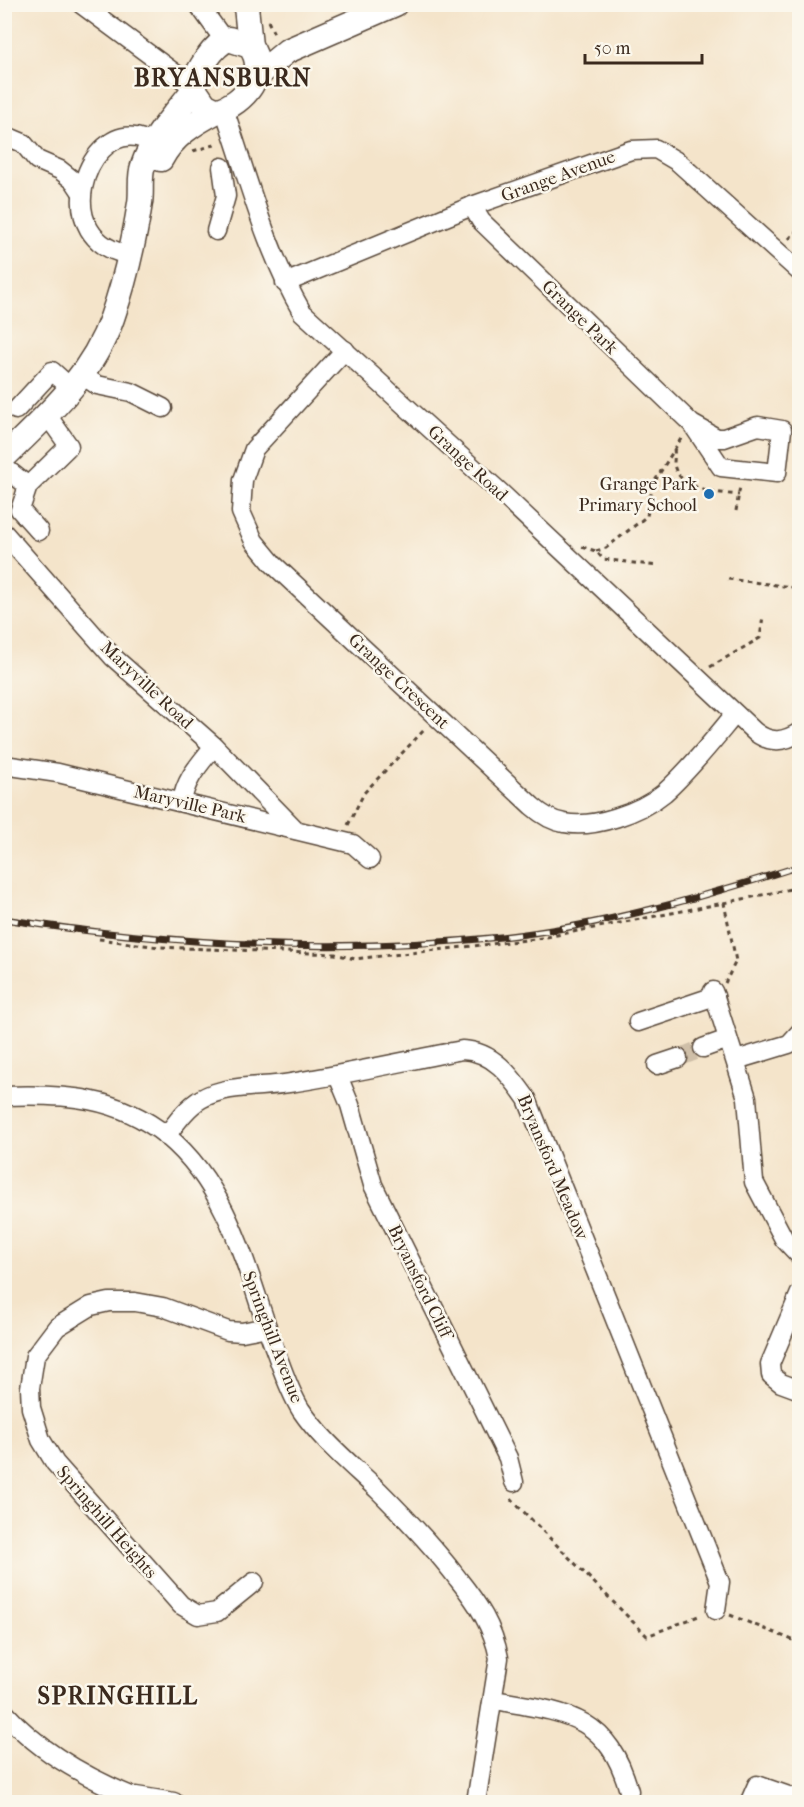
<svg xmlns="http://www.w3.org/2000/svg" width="804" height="1807" font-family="'IM FELL French Canon',serif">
	<rect width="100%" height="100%" fill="#fbf7ec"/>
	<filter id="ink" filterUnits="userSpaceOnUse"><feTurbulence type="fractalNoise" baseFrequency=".0167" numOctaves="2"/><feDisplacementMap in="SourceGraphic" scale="12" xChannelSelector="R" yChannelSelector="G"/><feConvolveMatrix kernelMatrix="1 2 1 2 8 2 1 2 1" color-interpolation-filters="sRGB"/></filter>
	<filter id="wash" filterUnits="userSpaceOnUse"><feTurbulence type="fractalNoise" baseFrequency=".008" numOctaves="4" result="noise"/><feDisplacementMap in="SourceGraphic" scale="24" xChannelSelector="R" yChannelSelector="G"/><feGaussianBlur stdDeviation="1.35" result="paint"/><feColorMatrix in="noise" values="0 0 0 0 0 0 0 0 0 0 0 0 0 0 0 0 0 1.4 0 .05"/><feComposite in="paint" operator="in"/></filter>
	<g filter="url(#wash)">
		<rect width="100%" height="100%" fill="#f4e4ca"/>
	</g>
	<g filter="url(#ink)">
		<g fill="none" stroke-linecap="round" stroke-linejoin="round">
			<path stroke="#cfbfa8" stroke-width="18" stroke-dasharray="18 9" stroke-linecap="butt" d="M678 1058 703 1048"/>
			<g stroke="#574638" stroke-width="21">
				<g id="minor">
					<path d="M81 4 192 86"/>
					<path d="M198 4 224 40"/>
					<path d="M224 109C248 178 265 248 302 312L501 493 755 732C771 744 784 742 800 732"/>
					<path d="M4 135 23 143 37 160 60 170 74 181 82 193"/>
					<path d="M472 206 481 221 692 424 721 467 777 473 782 430 758 426 724 438H717L692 424"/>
					<path d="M216 231 226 196 222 167"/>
					<path d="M130 255C48 241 85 128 136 137 142 138 148 141 153 143"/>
					<path d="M285 283 472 206 631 150 656 149 678 162 800 272"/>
					<path d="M345 350 254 449 243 480 241 512 254 541 273 564 532 806C541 814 551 821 564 823 594 829 641 812 664 793 689 771 714 739 735 714"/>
					<path d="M82 375 97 385 131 392 163 408"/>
					<path d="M16 410 52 371 72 389"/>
					<path d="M4 467 28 486 69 446 47 415"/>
					<path d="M28 486 20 510 39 531"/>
					<path d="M4 533 113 657 214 746 296 830"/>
					<path d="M4 765 58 773 353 844 370 859"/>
					<path d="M182 802C185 779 200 764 214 746"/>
					<path d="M713 991 747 1098 754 1182 784 1239 800 1256"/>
					<path d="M638 1022 715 996"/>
					<path d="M703 1048 728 1039"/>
					<path d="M736 1060 789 1044 800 1032"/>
					<path d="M657 1065 678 1058"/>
					<path d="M338 1076 350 1105 373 1185 508 1458 514 1482"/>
					<path d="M4 1096C65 1094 117 1096 167 1136 231 1189 247 1273 274 1347 282 1368 289 1391 301 1410 322 1441 352 1465 379 1491 407 1519 434 1547 458 1579 478 1604 493 1626 499 1658L476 1802"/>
					<path d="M166 1136C176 1123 187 1107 201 1099 227 1084 261 1088 290 1083 348 1074 405 1061 462 1050 493 1051 511 1076 527 1099L720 1582 716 1610"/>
					<path d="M800 1293 770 1364 771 1375 781 1383 800 1390"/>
					<path d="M254 1582 217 1612 198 1615 181 1605 55 1463 41 1440 31 1408 30 1388 35 1356 57 1327 91 1306 109 1302H135L163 1307 228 1331 242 1332 267 1327"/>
					<path d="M494 1700C564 1712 608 1714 629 1791"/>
					<path d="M4 1712C42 1755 94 1782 146 1802"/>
					<path d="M136 1796 174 1802"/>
					<path d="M750 1801 757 1785 800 1800"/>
				</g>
			</g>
			<g stroke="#574638" stroke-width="27">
				<g id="major">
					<path d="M246 6 250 46"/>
					<path d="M229 39 250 46C270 73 244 103 217 111L205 105 192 86C198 71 213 44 229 39Z"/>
					<path d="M257 76 287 51 395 4"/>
					<path d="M161 159C173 136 194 123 217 111"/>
					<path d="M4 457C47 415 92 376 112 318 125 281 134 241 140 203 142 191 139 177 143 166 152 138 175 114 193 91"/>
				</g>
			</g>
			<g stroke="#574638" stroke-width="3" stroke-dasharray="4.5 4.5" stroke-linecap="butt">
				<path d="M268 21 275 36"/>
				<path d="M193 151 218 144"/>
				<path d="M789 239 800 227"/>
				<path d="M674 449C675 454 674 459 674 464 678 490 719 493 739 495"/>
				<path d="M736 511 740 486"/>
				<path d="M582 547 596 551 603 559 658 566"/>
				<path d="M596 551 606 548 647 516 653 484 682 437"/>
				<path d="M728 579 800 588"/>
				<path d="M710 667 760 638 763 616"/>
				<path d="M348 825 364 793 426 728"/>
				<path d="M724 903 800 887"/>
				<path d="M99 939 159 947 335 954 355 959 536 939 724 903 736 961 725 983"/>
				<path d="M511 1499 647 1636 701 1615"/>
				<path d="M730 1615 800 1643"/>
			</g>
			<use href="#minor" stroke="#fff" stroke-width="18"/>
			<use href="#major" stroke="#fff" stroke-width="24"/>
			<g stroke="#3b2a1e" stroke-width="7">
				<path id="rail" d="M4 919C168 945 335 954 501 937 603 926 702 897 800 866"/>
			</g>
			<use href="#rail" stroke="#fbf7ec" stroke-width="4.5" stroke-dasharray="14" stroke-linecap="butt"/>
		</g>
	</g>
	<circle fill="#1f6fb2" stroke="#fbf7ec" stroke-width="2" cx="709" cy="494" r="6"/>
	<g text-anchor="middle" stroke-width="5" stroke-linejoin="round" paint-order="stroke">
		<g font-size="18" fill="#3b2a1e" stroke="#fbf7ec">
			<text transform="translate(558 176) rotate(-20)" y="6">Grange Avenue</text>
			<text transform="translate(580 317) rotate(44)" y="6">Grange Park</text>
			<text transform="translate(468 463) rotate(43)" y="6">Grange Road</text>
			<text transform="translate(399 681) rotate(43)" y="6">Grange Crescent</text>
			<text transform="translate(147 685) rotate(43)" y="6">Maryville Road</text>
			<text transform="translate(190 804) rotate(13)" y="6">Maryville Park</text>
			<text transform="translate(553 1167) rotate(67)" y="6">Bryansford Meadow</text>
			<text transform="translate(420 1281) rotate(64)" y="6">Bryansford Cliff</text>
			<text transform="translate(273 1337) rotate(69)" y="6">Springhill Avenue</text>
			<text transform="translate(107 1522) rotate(49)" y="6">Springhill Heights</text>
		</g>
		<g font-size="18" fill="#3b2a1e" stroke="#fbf7ec" text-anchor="end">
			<text x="697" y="490">Grange Park<tspan x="697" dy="21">Primary School</tspan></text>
		</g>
		<g font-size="24" font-weight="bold" letter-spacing="1.5" fill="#3b2a1e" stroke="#fbf7ec">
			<text x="223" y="86">BRYANSBURN</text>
			<text x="118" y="1704">SPRINGHILL</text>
		</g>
	</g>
	<rect width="804" height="1807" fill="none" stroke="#fbf7ec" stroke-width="24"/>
	<path d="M585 54v9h117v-9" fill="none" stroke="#3b2a1e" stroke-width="3"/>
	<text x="594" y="54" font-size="18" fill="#3b2a1e" stroke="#fbf7ec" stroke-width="4.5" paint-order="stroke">50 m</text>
</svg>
